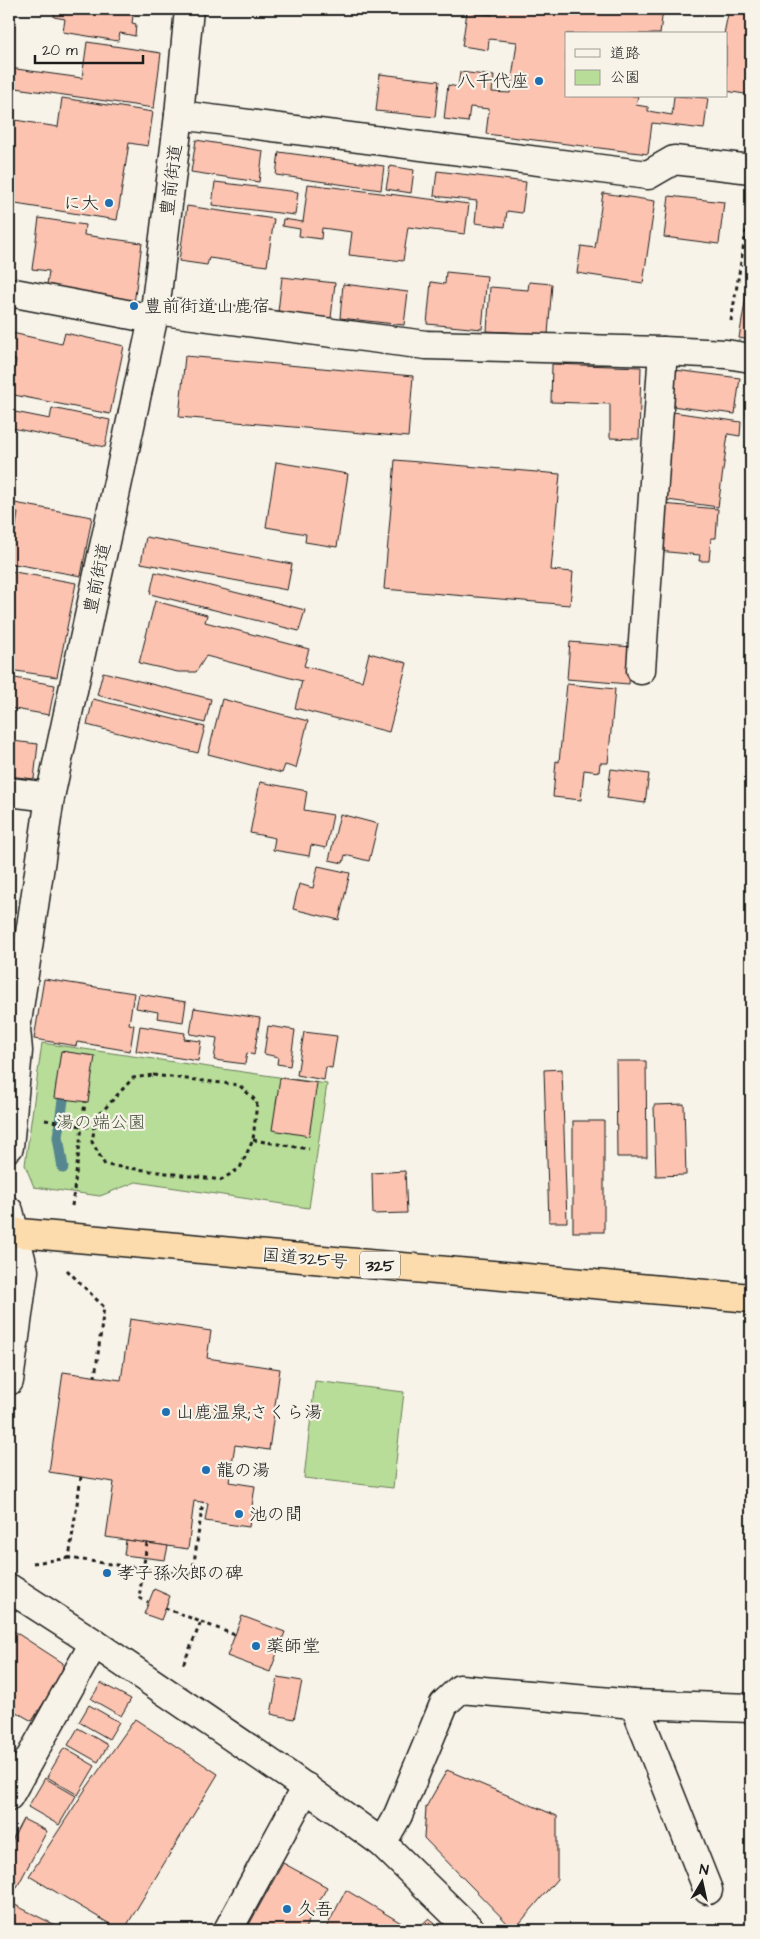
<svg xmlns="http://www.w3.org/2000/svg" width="760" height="1939" font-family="'Architects Daughter','Klee One',sans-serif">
	<rect width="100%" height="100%" fill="#f7f3e8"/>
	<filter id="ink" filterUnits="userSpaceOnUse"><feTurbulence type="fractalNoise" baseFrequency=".02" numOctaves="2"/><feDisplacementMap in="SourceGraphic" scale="10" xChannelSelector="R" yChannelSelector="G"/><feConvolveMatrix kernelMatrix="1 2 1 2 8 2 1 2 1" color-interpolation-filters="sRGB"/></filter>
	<g filter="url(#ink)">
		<g fill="#b7dd98" stroke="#6a7c5a">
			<path d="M42 1043 327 1084 309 1208 136 1182 100 1196 34 1187 25 1165Z"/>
			<path d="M315 1381 404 1392 393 1488 304 1478Z"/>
		</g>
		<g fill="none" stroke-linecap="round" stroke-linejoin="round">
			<path stroke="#56868f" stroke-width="11" d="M63 1168 58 1137 65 1085"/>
		</g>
		<g fill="#fbc3b0" stroke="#1c1c1c">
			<path d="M55 9H134L132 23 136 24 135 36 120 33 118 41 63 32 65 19 54 17Z"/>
			<path d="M493 9H663L660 34H566V96H638L636 105 648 107V111L672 115 674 96 708 98 704 129 652 123 648 154 486 134 489 109 470 107 468 122 444 119 448 85 458 87 460 72 494 76 492 92 510 93 517 42 489 39 488 50 462 46 467 12 492 15Z"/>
			<path d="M729 9 751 13V95L726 91V34H724Z"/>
			<path d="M87 42 161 53 154 108 9 87V68L82 78Z"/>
			<path d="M380 74 439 81 435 117 376 111Z"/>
			<path d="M62 98 153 112 148 146 129 143 117 220 9 203V119L58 127Z"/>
			<path d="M196 140 263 151 259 182 191 172Z"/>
			<path d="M279 152 384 166 381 190 276 175Z"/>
			<path d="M390 166 414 170 411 193 386 189Z"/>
			<path d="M437 171 526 182 522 213 507 211 505 227 475 223 477 201 434 196Z"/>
			<path d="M215 182 298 192 295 215 212 205Z"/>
			<path d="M308 184 469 204 465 234 408 227 403 261 349 255 352 232 322 228 321 239 299 236 300 229 282 226 283 219 303 222Z"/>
			<path d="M603 193 655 201 643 283 577 273 581 246 595 248Z"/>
			<path d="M669 196 724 202 719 244 664 237Z"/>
			<path d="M187 206 274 219 267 266 209 258 207 265 179 261Z"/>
			<path d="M39 218 85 225 84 235 142 243 134 304 46 291 49 271 32 269Z"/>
			<path d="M751 267V340L739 338Z"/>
			<path d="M446 272 487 276 482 329 427 324 431 282 445 284Z"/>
			<path d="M282 277 335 283 331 318 278 312Z"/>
			<path d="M529 282 552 284 548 334 487 331 490 287 528 290Z"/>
			<path d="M343 284 408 292 404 325 340 318Z"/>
			<path d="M12 333 62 344 65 333 124 346 110 414 9 394 16 360 9 359V346Z"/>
			<path d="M185 356 413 376 408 437 179 417Z"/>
			<path d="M552 364 641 367 639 439 610 438V404L551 402Z"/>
			<path d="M675 370 740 378 735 414 671 406Z"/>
			<path d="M751 383V416L746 415Z"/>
			<path d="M52 408 110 420 105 447 12 428 15 412 50 419Z"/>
			<path d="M673 412 741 422 740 436 728 434 718 507 660 499Z"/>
			<path d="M751 416V450L746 449Z"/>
			<path d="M395 460 560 474 551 570 573 572 570 605 384 589Z"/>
			<path d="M276 462 348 474 337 547 305 542 306 534 266 527Z"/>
			<path d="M9 502 92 517 81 576 9 563V531L15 532 18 513 9 512Z"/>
			<path d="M662 504 718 509 716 538H711L709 561H699L700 555 658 551Z"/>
			<path d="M146 537 292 564 287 590 141 563Z"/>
			<path d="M9 571 76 583 57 677 9 670Z"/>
			<path d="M155 572 305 610 299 631 150 594Z"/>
			<path d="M155 601 207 615 205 622 309 649 304 666 362 681 369 653 407 663 389 732 295 708 302 681 206 656 196 672H178L139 663Z"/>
			<path d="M570 642 632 647 629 684 567 679Z"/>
			<path d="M103 672 211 699 205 723 97 695Z"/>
			<path d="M9 677 55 685 49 715 9 708Z"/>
			<path d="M567 684 615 689 608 763H600L599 772 584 770 581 800 553 797 556 761 559 762Z"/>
			<path d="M93 699 205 727 198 753 87 725Z"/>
			<path d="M222 699 308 721 296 768 285 765 282 773 208 754Z"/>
			<path d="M12 741 38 744 34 779 9 776V748H12Z"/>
			<path d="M611 769 649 774 645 803 607 798Z"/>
			<path d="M260 782 307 791 304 810 333 815 326 848 311 845 309 856 273 850 275 838 250 833Z"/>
			<path d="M340 814 378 824 369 861 345 855 343 863 329 860Z"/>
			<path d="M318 866 350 873 339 920 293 909 299 884 313 888Z"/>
			<path d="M44 979 134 993 129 1024 134 1025 130 1051 77 1042 76 1046 34 1039Z"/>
			<path d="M139 994 186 1002 183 1022 157 1018 158 1012 136 1008Z"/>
			<path d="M194 1008 260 1018 254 1055 247 1053 245 1064 214 1060 217 1038 190 1034Z"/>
			<path d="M140 1026 185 1033 184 1039 201 1041 198 1061 136 1051Z"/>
			<path d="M268 1026 295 1030 290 1066 277 1064 278 1057 264 1054Z"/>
			<path d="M304 1032 337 1036 332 1068 326 1067 324 1080 297 1075Z"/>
			<path d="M61 1051 95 1056 88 1102 54 1098Z"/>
			<path d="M616 1061H646L647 1157H617Z"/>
			<path d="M562 1069 567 1222H549L544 1070Z"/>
			<path d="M280 1078 317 1083 309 1136 272 1130Z"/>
			<path d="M684 1104 686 1175 656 1176 654 1105Z"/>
			<rect x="573" y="1121" width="31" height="111"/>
			<path d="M405 1171 407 1213 373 1214 372 1173Z"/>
			<path d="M130 1319 211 1331 207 1358 280 1369 269 1450 235 1445 229 1482 255 1486 249 1527 205 1521 208 1503 194 1501 188 1549 106 1537 114 1482 49 1472 63 1372 121 1380Z"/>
			<path d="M126 1540 168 1546 165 1560 124 1555Z"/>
			<path d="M154 1589 170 1596 161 1620 144 1614Z"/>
			<path d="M242 1616 285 1632 270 1672 227 1656Z"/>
			<path d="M9 1628 63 1663 62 1674 32 1721 16 1712 9 1724Z"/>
			<path d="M278 1677 302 1681 294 1719 271 1714Z"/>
			<path d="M101 1683 131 1699 121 1716 91 1699Z"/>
			<path d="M89 1705 119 1722 109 1739 79 1722Z"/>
			<path d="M135 1719 218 1774 124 1930H120L29 1876 85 1790Z"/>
			<path d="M78 1728 108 1745 98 1762 68 1745Z"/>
			<path d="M64 1748 95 1766 78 1795 47 1777Z"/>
			<path d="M447 1770 557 1816V1879L514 1930 424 1838 426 1807Z"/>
			<path d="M45 1778 76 1796 59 1825 28 1807Z"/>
			<path d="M23 1819 47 1831 9 1902 65 1930H9V1846Z"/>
			<path d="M283 1863 327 1887 304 1930H246Z"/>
			<path d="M346 1890 413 1930H325Z"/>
			<path d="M429 1918 444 1930H416Z"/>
		</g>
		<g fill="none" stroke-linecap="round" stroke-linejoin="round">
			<g stroke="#1c1c1c" stroke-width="31">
				<g id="minor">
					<path d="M179 115 648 175 674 160 751 169"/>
					<path d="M9 292 153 319"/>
					<path d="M155 310 426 345 663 351 726 354 751 358"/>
					<path d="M641 670 663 351"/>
					<path d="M9 792 50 797"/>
					<path d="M9 1147 18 1051 16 1029 50 797 155 310 179 115 189 9"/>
					<path d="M9 1211 24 1271 9 1381"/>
					<path d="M9 1588 94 1643 288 1775 382 1843 471 1930"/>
					<path d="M634 1704 708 1890"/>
					<path d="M9 1796 94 1643"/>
					<path d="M382 1843 398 1815 444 1704 460 1689 634 1704 751 1708"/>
					<path d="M228 1930 306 1787"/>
				</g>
			</g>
			<g stroke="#1c1c1c" stroke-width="31">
				<path id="highway" d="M9 1232 751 1298"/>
			</g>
			<g stroke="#1c1c1c" stroke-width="3" stroke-dasharray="4 4" stroke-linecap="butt">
				<path d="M731 321 751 202"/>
				<path d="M153 1075 239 1085 257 1102 253 1140 240 1168 221 1180 105 1165 92 1142 96 1118 133 1078Z"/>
				<path d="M45 1120 94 1128"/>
				<path d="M253 1140 309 1149"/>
				<path d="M72 1206 85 1102"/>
				<path d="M67 1270 104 1307 95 1377"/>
				<path d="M81 1477 69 1558 192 1576 203 1502"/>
				<path d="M147 1543 139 1598 148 1602"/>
				<path d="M33 1563 69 1558"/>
				<path d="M165 1608 201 1622 183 1665"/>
				<path d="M201 1622 235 1635"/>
			</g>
			<use href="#minor" stroke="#f7f3e8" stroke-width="28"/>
			<use href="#highway" stroke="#fcdcac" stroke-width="28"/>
		</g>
	</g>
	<g fill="#1f6fb2" stroke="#f7f3e8" stroke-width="2">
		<circle cx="539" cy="81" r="5"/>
		<circle cx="109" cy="203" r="5"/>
		<circle cx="134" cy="306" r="5"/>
		<circle cx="166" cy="1412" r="5"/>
		<circle cx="206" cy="1470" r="5"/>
		<circle cx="239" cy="1514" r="5"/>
		<circle cx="107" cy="1573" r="5"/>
		<circle cx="256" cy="1646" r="5"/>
		<circle cx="287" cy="1909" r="5"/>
	</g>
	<g text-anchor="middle" stroke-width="4.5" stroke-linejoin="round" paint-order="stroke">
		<rect fill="#f7f3e8" stroke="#5e5c59" stroke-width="1" x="360" y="1251.5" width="40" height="27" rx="4"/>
		<g font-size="16" font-weight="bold" fill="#1c1c1c">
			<text x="380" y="1271">325</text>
		</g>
		<g font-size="18" fill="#1c1c1c" stroke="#f7f3e8" text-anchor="start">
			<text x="529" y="87" text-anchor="end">八千代座</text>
			<text x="99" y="209" text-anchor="end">に大</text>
			<text x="144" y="312">豊前街道山鹿宿</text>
			<text x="176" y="1418">山鹿温泉;さくら湯</text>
			<text x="216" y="1476">龍の湯</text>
			<text x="249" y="1520">池の間</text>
			<text x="117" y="1579">孝子孫次郎の碑</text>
			<text x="266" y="1652">薬師堂</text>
			<text x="297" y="1915">久吾</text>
		</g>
		<g font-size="18" fill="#1c1c1c" stroke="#f7f3e8">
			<text transform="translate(171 180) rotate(-83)" y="6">豊前街道</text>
			<text transform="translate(97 578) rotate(-78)" y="6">豊前街道</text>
			<text transform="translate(305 1258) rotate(5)" y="6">国道325号</text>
		</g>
		<g font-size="18" fill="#4a5641" stroke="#f7f3e8">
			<text x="101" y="1128">湯の端公園</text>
		</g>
	</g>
	<rect width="760" height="1939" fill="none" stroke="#f7f3e8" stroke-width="30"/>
	<rect x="15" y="15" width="730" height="1909" fill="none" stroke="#1c1c1c" stroke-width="2" filter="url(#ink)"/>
	<rect x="565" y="32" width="162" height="65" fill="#f7f3e8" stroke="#9f9d96"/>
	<rect x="575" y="49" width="25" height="8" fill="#f7f3e8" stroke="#9f9d96"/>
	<text x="610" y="58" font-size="15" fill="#1c1c1c">道路</text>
	<rect x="575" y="70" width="25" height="15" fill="#b7dd98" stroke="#9f9d96"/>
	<text x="610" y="82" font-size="15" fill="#1c1c1c">公園</text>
	<g transform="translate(702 1882) rotate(9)" stroke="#f7f3e8" stroke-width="4" paint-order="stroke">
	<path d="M0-4L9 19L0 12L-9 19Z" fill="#1c1c1c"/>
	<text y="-8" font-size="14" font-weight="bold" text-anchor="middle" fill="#1c1c1c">N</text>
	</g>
	<path d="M35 55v8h108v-8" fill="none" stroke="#1c1c1c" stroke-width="2.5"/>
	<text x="42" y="55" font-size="15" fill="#1c1c1c" stroke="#f7f3e8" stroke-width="4" paint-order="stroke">20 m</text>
</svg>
